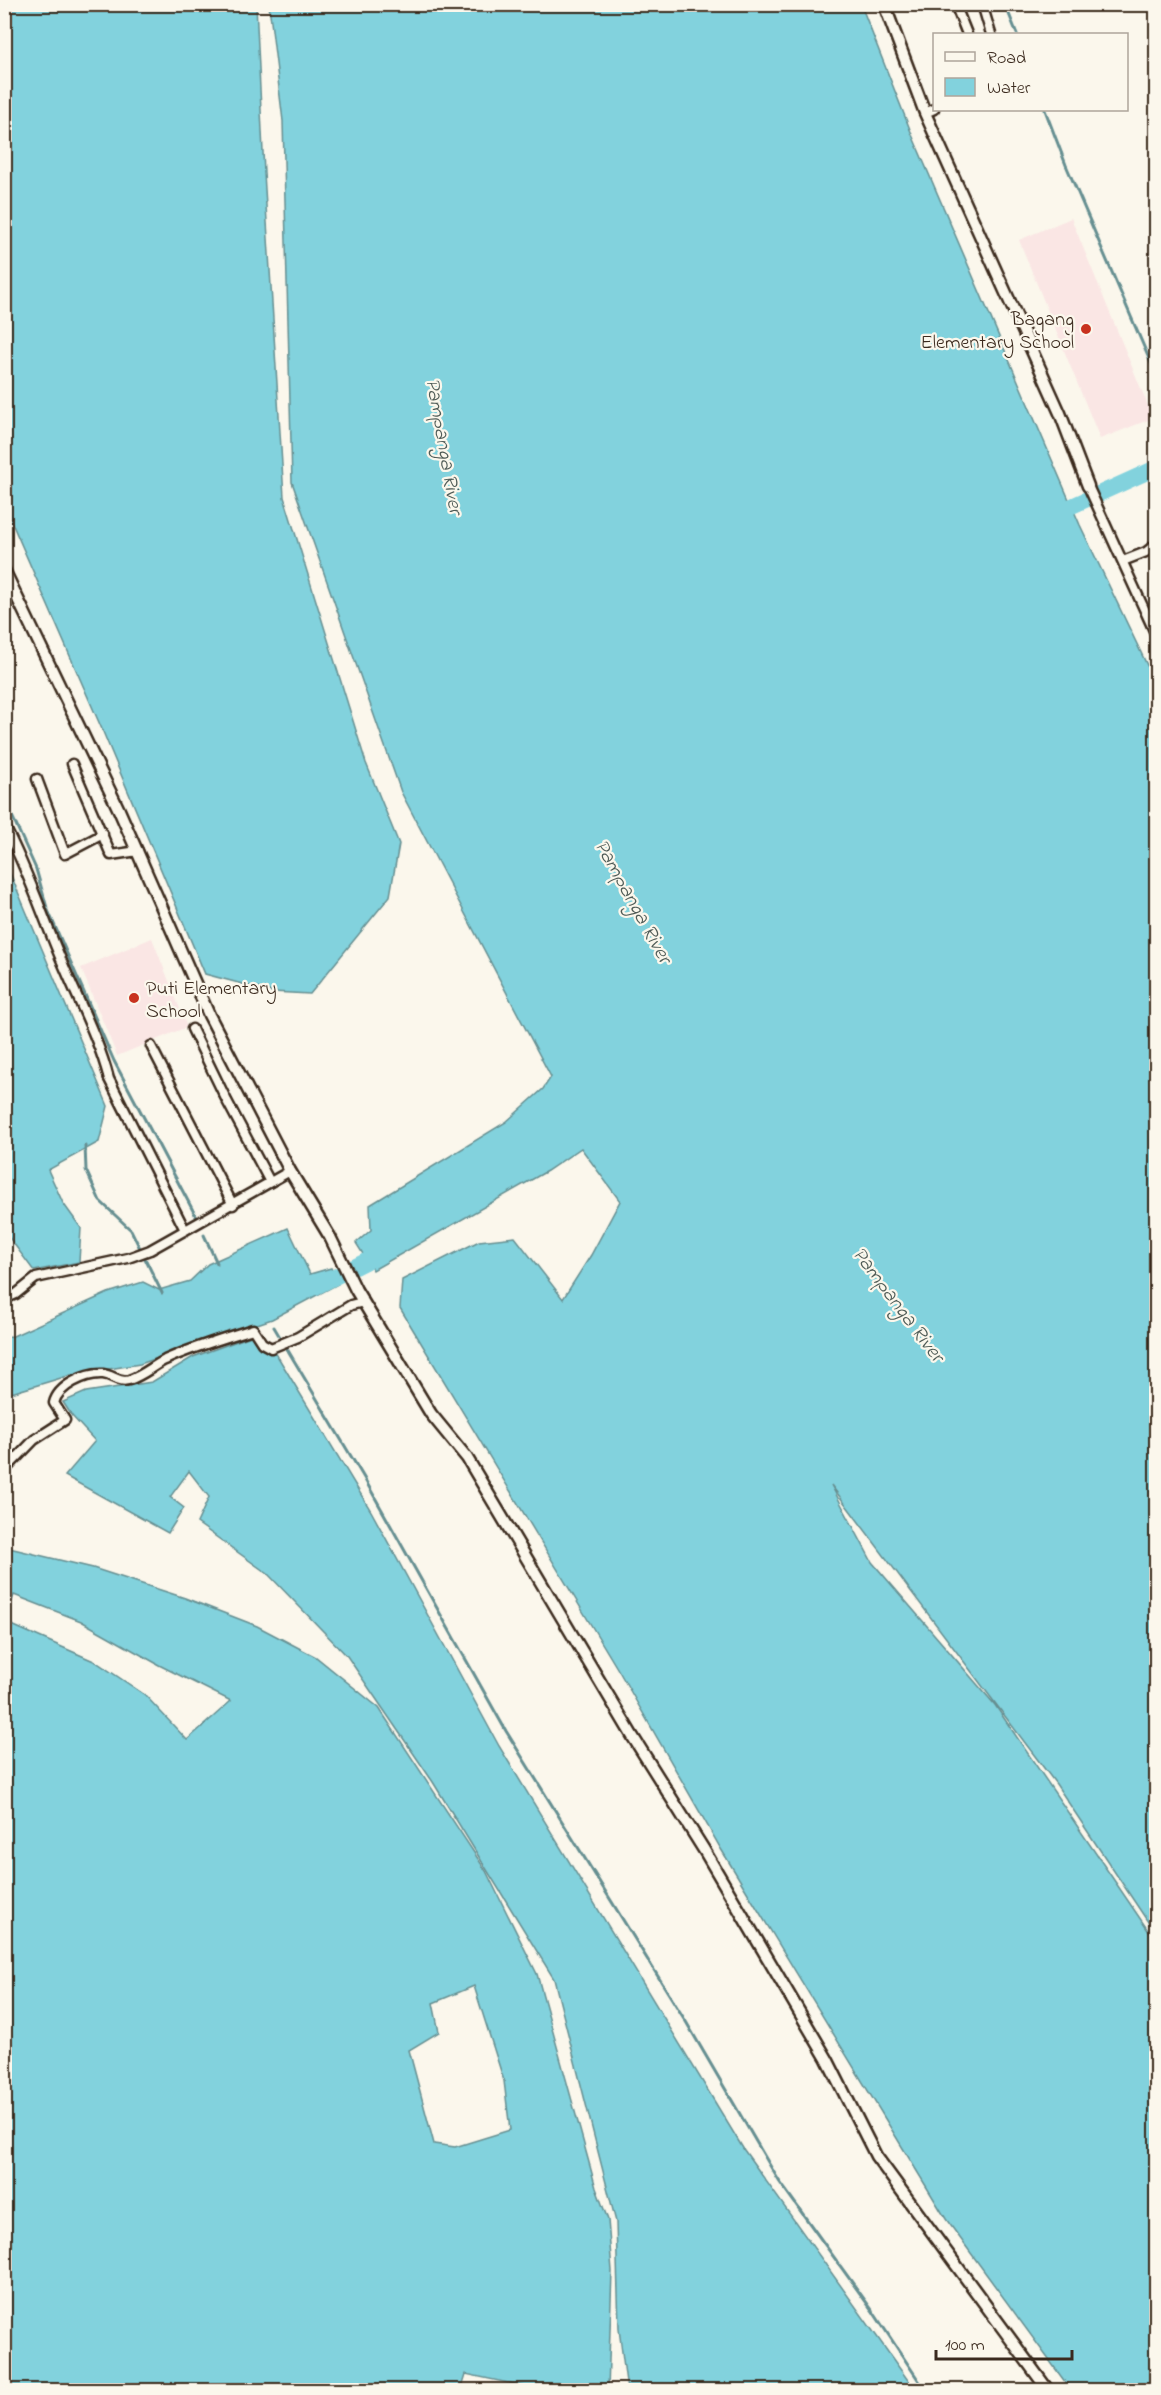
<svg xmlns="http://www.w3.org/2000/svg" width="1161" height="2395" font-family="'Indie Flower',sans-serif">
	<rect width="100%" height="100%" fill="#fbf7ec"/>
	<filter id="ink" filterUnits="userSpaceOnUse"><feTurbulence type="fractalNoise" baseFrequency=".0167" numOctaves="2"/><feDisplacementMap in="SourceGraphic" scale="12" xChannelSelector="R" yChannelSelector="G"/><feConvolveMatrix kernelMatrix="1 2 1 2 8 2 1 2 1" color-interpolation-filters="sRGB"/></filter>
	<g filter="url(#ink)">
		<g fill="#fae6e4">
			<path d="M1071 218 1153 418 1100 439 1019 240Z"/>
			<path d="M152 938 187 1027 117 1056 81 968Z"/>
		</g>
		<g fill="#82d2dd" stroke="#668f91" stroke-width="1.5" fill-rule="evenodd">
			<path d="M4 5H256L264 173 284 497 366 763 399 844 390 896 310 994 272 992 205 974 101 727 5 507Z"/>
			<path d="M269 5H861L913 137 1080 525 1156 684V1934L1056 1784 831 1485 872 1562 995 1705 1156 1942V2390H1071L946 2219 721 1849 620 1673 400 1308 402 1280 479 1241 515 1237 563 1299 591 1255 620 1201 581 1148 547 1171 373 1270 356 1243 371 1230 370 1205 506 1122 543 1089 551 1077 401 792 292 482 283 121Z"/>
			<path d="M5 861 108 1106 99 1142 48 1170 63 1203 81 1228 79 1262 34 1271 5 1232Z"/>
			<path d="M288 1228 310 1274 331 1268 338 1284 272 1319 140 1364 71 1375 8 1394 5 1398V1337L13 1336 108 1293 143 1282 159 1290 190 1281 208 1264Z"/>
			<path d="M251 1336 260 1349 275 1352 371 1511 499 1746 744 2150 915 2390H627L619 2329 616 2222 554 1979 433 1782 347 1656 268 1574 197 1523 209 1497 189 1471 170 1497 184 1508 168 1533 65 1476 95 1441 72 1416 63 1402 86 1392 152 1382 193 1357Z"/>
			<path d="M5 1547 93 1568 185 1598 257 1626 316 1657 379 1708 486 1871 537 1974 596 2188 608 2220 612 2271 608 2390H523V2386L466 2374 461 2390H5V1622L96 1662 145 1695 187 1740 231 1701 159 1665 81 1621 14 1595 5 1621ZM474 1986 504 2081 510 2130 455 2147 434 2144 409 2050 439 2032 433 2003Z"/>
		</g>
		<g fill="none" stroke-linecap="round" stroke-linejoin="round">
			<g stroke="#668f91" stroke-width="3">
				<path d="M1005 4 1017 34"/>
				<path d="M1045 110 1066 165 1156 375"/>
				<path d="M4 798 36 869 47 908 114 1061 198 1220"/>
				<path d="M85 1146 86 1170 100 1201 131 1230 162 1293"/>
				<path d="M204 1235 217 1263"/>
				<path d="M274 1327 364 1478 506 1731 685 2020 779 2181 872 2310 925 2390"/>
			</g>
			<g stroke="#82d2dd" stroke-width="16">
				<path d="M1052 515 1156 468"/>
				<path d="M315 1287 374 1257 382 1247"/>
			</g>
			<g stroke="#3b2a1e" stroke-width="13">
				<g id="minor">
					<path d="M955 4 967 34"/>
					<path d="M982 4 991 34"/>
					<path d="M925 113 934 109"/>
					<path d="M1088 486 1156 635"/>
					<path d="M1123 561 1146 552 1156 544"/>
					<path d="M72 764 111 855 138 851"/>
					<path d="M37 779 65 854 103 834"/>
					<path d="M4 825C28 870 43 918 63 964 79 1002 99 1040 109 1079L185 1230"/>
					<path d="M192 1029 227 1101 270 1182"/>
					<path d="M151 1046 233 1205"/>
					<path d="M4 1299 16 1294 36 1278 128 1258 150 1250 290 1171"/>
					<path d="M4 1471 34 1440 65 1420 54 1403C58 1386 85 1373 103 1374 113 1375 118 1383 129 1380 142 1376 153 1366 165 1360 193 1347 224 1338 253 1329L262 1343 271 1348 298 1337 351 1305 363 1302"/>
				</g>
			</g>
			<g stroke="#3b2a1e" stroke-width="15">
				<g id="tertiary">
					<path d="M884 4 925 113 1060 413 1088 486"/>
					<path d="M4 570 119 810 209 1015 290 1171 330 1237 356 1290 431 1414 467 1458 633 1737 704 1850 827 2059 876 2156 1048 2390"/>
				</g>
			</g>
			<use href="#minor" stroke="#fbf7ec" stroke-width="8"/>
			<use href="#tertiary" stroke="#fbf7ec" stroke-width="10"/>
		</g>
	</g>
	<g fill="#c8321e" stroke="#fbf7ec" stroke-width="2">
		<circle cx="1086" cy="329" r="6"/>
		<circle cx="134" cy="998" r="6"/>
	</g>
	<g text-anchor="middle" stroke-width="4.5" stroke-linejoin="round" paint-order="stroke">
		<g font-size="20" fill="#3b2a1e" stroke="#fbf7ec" text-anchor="end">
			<text x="1074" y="325">Bagang<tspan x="1074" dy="23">Elementary School</tspan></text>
			<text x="146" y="994" text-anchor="start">Puti Elementary<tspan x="146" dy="23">School</tspan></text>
		</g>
		<g font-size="21" font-style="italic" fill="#505c57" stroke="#fbf7ec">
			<text transform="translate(445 446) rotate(80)" y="7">Pampanga River</text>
			<text transform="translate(634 901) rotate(61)" y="7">Pampanga River</text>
			<text transform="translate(899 1304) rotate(53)" y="7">Pampanga River</text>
		</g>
	</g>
	<rect width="1161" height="2395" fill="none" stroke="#fbf7ec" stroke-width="24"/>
	<rect x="12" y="12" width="1137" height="2371" fill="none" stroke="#3b2a1e" stroke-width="2" filter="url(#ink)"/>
	<rect x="933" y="33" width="195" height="78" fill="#fbf7ec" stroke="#aea59a" stroke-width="1.5"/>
	<rect x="945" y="52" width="30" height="9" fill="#fbf7ec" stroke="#aea59a" stroke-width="1.5"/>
	<text x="987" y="63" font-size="18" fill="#3b2a1e">Road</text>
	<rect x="945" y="78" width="30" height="18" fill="#82d2dd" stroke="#aea59a" stroke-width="1.5"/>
	<text x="987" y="93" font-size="18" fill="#3b2a1e">Water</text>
	<path d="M936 2350v9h136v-9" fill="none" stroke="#3b2a1e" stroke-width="3"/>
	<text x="945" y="2350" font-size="18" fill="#3b2a1e" stroke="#fbf7ec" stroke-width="4.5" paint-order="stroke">100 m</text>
</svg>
